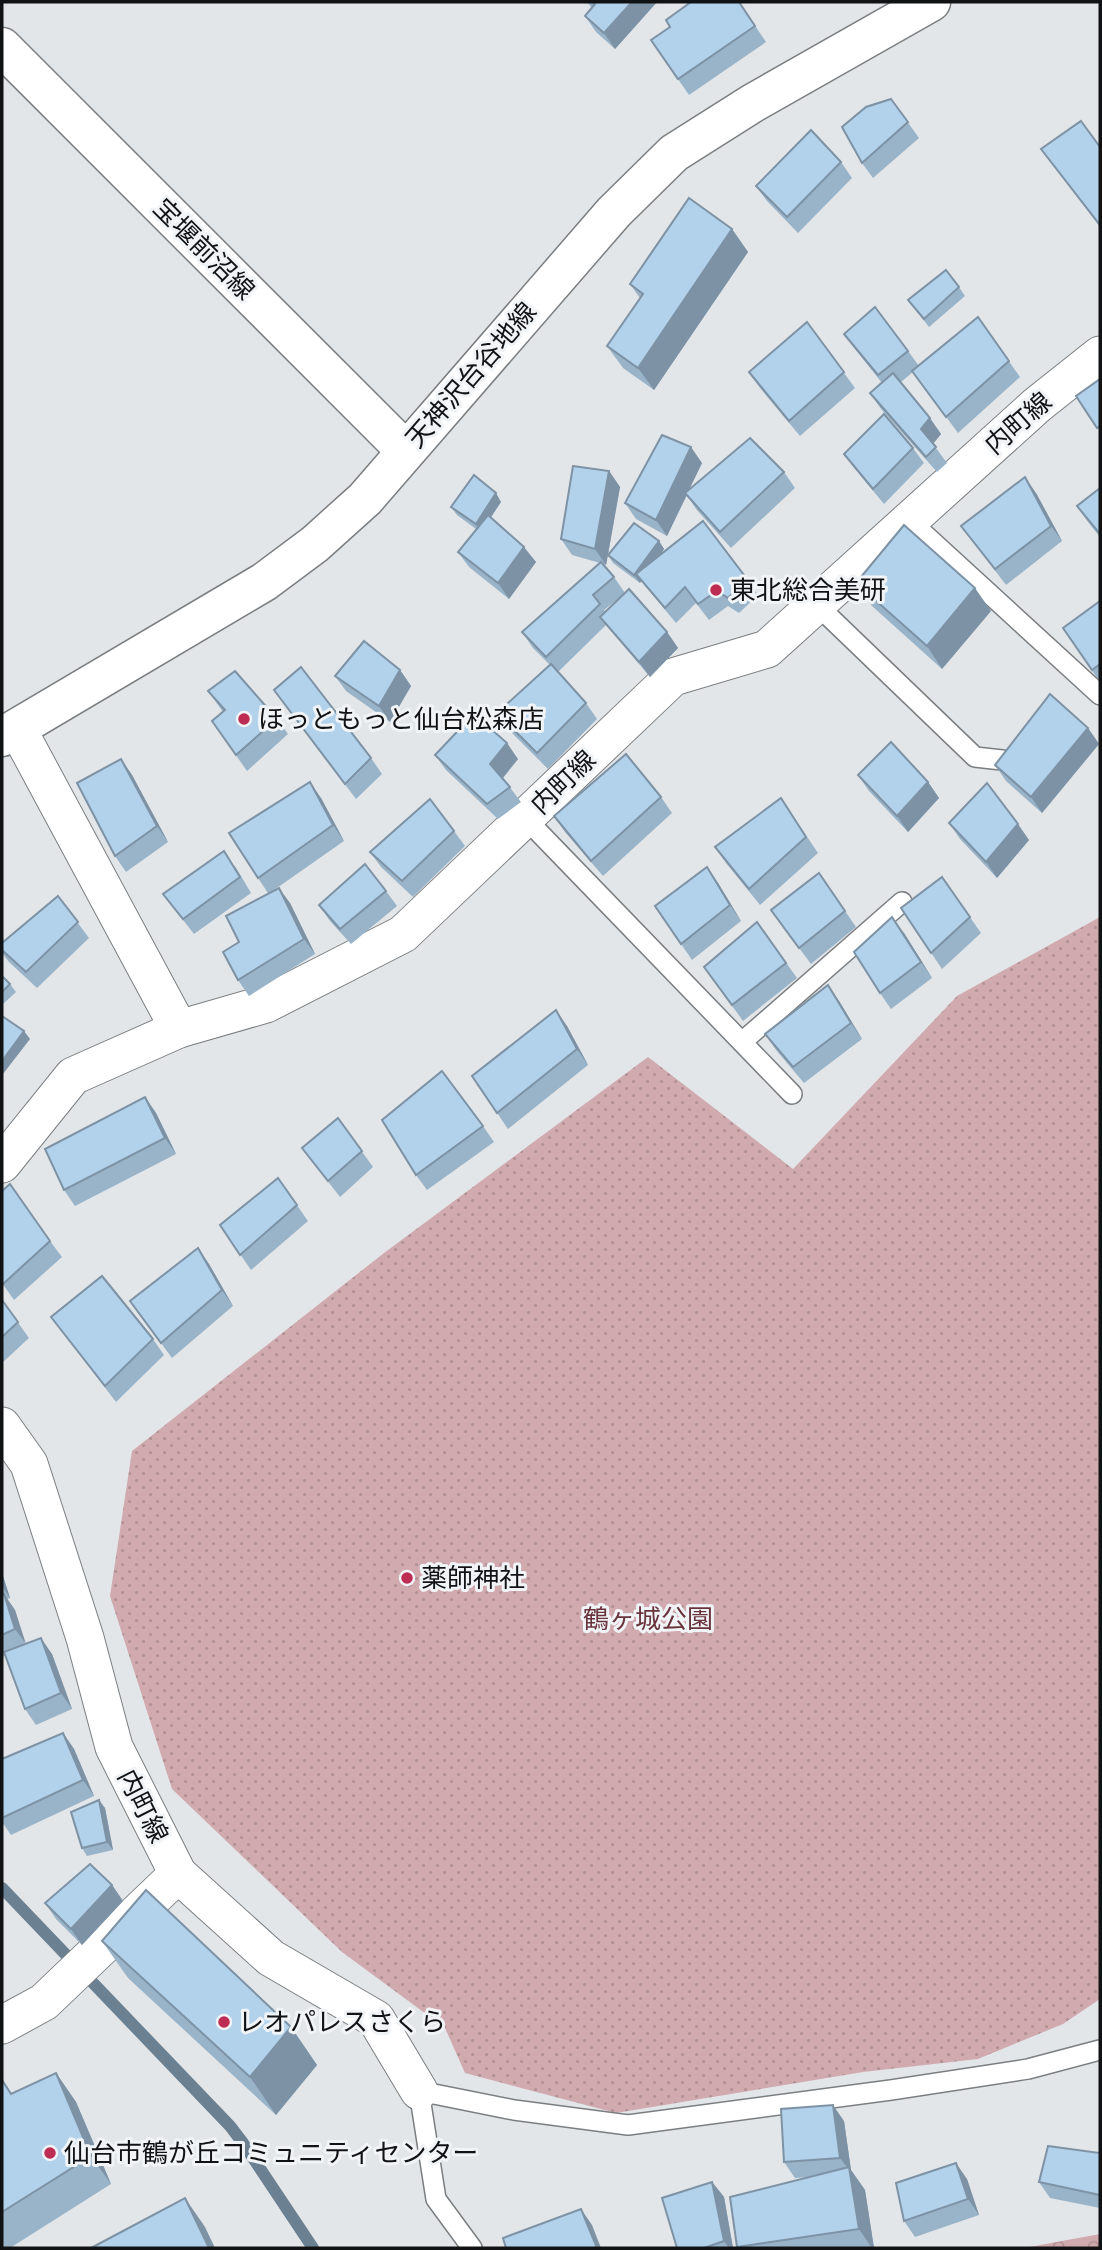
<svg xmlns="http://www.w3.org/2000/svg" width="1102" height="2250" font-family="Jost,'Noto Sans JP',sans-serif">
	<defs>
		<pattern id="forest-crowns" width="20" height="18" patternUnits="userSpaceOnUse" patternTransform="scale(1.75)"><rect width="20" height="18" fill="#d0aaae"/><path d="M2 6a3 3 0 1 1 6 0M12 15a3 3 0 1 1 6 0" fill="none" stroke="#b29195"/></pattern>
		<pattern id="park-dots" width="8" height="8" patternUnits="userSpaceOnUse" patternTransform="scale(1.75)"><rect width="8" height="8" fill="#d0aaae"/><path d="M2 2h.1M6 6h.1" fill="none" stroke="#b29195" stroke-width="1.8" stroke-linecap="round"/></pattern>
	</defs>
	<rect width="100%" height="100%" fill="#e3e6e9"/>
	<path fill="url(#forest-crowns)" d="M1100 2234V2248H1024Z"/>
	<path fill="url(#park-dots)" d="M1100 917V1999L1063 2024 978 2059 863 2072 616 2113 465 2073 445 2028 342 1952 172 1789 110 1596 132 1451 384 1253 648 1057 793 1169 957 996Z"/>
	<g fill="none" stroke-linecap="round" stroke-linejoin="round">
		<path stroke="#6b8192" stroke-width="12" d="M2 1888 230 2126 243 2143 313 2248"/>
		<g stroke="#7b7e80" stroke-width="22">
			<g id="lane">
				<path d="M910 521 1100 695"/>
				<path d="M817 605 975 757 1011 761"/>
				<path d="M525 818 792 1094"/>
				<path d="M742 1042 902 902"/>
				<path d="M472 2248 436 2199 419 2091 514 2110 628 2125 891 2090 1028 2069 1100 2050"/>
			</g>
		</g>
		<g stroke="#7b7e80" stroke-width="39">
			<g id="street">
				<path d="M17 728 179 1029"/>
				<path d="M2 1164 73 1076 179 1029 266 1004 403 934 673 677 767 649 1037 405 1100 355"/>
				<path d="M2 1426 29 1464 85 1638 114 1747 178 1874 271 1958 376 2019 419 2091"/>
				<path d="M2 2025 44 2002 178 1874"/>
			</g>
		</g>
		<g stroke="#7b7e80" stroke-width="41">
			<g id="secondary">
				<path d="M2 47 405 450"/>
				<path d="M2 737 264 582 315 544 365 499 614 212 674 153 753 103 931 2"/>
			</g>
		</g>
		<use href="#lane" stroke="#fff" stroke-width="19"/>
		<use href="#street" stroke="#fff" stroke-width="37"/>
		<use href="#secondary" stroke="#fff" stroke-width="38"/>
	</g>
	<g fill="#99b4c9" fill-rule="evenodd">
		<path d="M587 2H657L615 49 596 32 585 16 592 8Z"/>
		<path d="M739 2 766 42 689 95 651 40 670 27Z"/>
		<path d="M891 99 919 138 873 178 862 163Z"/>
		<path d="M1100 147V227L1041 149Z"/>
		<path d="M841 162 852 178 798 233 767 201 756 186Z"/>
		<path d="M732 229 748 252 654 390 623 368 607 346 640 298 630 284Z"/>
		<path d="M959 287 965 296 929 327 908 300Z"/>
		<path d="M978 317 1020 377 958 433 913 372 901 382 941 434 933 444 947 463 937 472 881 409 870 393 882 383 855 349 844 334 908 351 919 366Z"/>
		<path d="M807 322 855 388 800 436 760 388 749 372Z"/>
		<path d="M913 448 924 463 884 504 855 469 844 454Z"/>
		<path d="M702 463 689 489 784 472 795 488 731 548 696 509 687 495 667 536 636 519 625 503Z"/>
		<path d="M609 471 620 487 608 555 659 541 664 549 661 554 747 579 758 595 739 613 728 606 709 620 696 603 676 623 641 581 640 583 613 563 608 555 606 565 602 563 614 577 625 593 667 632 678 648 650 677 606 625 558 672 586 703 597 719 548 769 508 729 497 713 550 665 533 648 522 632 600 563 572 555 561 539ZM618 599 606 612 604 610Z"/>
		<path d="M1100 488V537L1088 522 1077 506Z"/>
		<path d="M1036 493 1062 541 1006 585 961 526Z"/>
		<path d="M501 502 491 517 536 562 509 599 469 567 458 552 476 529 457 515 451 507Z"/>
		<path d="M856 583 991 611 942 669 872 606Z"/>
		<path d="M1100 601V682L1063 628Z"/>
		<path d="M400 670 411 686 390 722 346 691 335 676Z"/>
		<path d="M274 690 371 758 382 774 356 799Z"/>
		<path d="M208 691 277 719 288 734 247 771 212 721 223 712Z"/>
		<path d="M1088 728 1099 744 1042 813 1006 781 995 765Z"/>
		<path d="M435 755 518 759 503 778 521 802 498 819 446 770Z"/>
		<path d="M121 759 132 775 168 842 126 872 115 856Z"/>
		<path d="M858 775 928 782 939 798 908 832 869 791Z"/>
		<path d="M661 797 672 813 603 876 565 832 554 816Z"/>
		<path d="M321 798 344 841 274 890 290 903 315 954 249 996 238 980 268 893 258 878Z"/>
		<path d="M781 798 818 853 760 905 726 863 715 847Z"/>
		<path d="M949 823 1029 840 997 878 960 839Z"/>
		<path d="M454 831 465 846 413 897 381 867 370 852Z"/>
		<path d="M235 866 251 893 194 934 163 894Z"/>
		<path d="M819 873 856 927 811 964 771 910Z"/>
		<path d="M942 877 981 933 942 969 901 908Z"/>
		<path d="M718 883 741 921 692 960 655 906Z"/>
		<path d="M386 891 397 906 351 944 330 921 319 905Z"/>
		<path d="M58 896 89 938 37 988 9 962 2 953V943Z"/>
		<path d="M757 922 797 978 743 1021 704 967Z"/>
		<path d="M904 933 932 978 891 1009 880 993Z"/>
		<path d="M2 976 10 984 16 992 2 1005Z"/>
		<path d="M839 1001 862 1039 804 1083 776 1050 765 1034Z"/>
		<path d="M567 1026 588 1065 508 1129 472 1076Z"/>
		<path d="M145 1097 156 1113 176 1154 75 1206 64 1190Z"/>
		<path d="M338 1118 373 1167 340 1197 302 1148Z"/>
		<path d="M483 1126 494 1142 427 1190 416 1175Z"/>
		<path d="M278 1178 308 1221 251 1270 220 1225Z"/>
		<path d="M50 1241 62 1257 14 1300 2 1283Z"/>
		<path d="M209 1264 233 1306 172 1358 130 1301Z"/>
		<path d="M2 1300 29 1338 2 1363Z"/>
		<path d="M51 1317 153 1339 164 1355 116 1402Z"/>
		<path d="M2 1573 10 1598 7 1599 15 1610 25 1644 52 1654 72 1709 36 1725 25 1709 5 1655 2 1657Z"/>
		<path d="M63 1733 74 1749 94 1796 11 1835 2 1822V1759Z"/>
		<path d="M105 1808 113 1850 87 1856 82 1848Z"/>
		<path d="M112 1885 123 1901 82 1945 56 1919 45 1903Z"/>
		<path d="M102 1941 291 2027 317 2065 276 2115 128 1978Z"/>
		<path d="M56 2073 76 2102 111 2184 10 2248H2V2079L12 2094Z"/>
		<path d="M844 2121 851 2170 865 2190 874 2248H738L737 2247 811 2177 795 2178 784 2162Z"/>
		<path d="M1100 2153V2208L1050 2198 1039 2182Z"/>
		<path d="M967 2179 979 2215 915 2237 904 2221Z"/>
		<path d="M712 2182 724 2197 733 2248H677Z"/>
	</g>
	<g fill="#7d92a4">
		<path d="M632 2H657L615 49 604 33Z"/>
		<path d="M732 229 748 252 654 390 638 368Z"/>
		<path d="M930 418 941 434 932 445 921 429Z"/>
		<path d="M691 447 702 463 667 536 656 520Z"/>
		<path d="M609 471 620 487 606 565 595 549Z"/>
		<path d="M1025 477 1036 493 1062 541 1051 526Z"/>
		<path d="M496 493 501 502 481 532 476 524Z"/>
		<path d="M659 541 664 549 642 581 636 574 641 581 640 583 634 575Z"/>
		<path d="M524 547 536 562 509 599 498 583Z"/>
		<path d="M975 588 991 611 942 669 927 646Z"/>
		<path d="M667 632 678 648 650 677 639 662Z"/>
		<path d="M400 670 411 686 390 722 379 706Z"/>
		<path d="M1088 728 1099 744 1042 813 1031 797Z"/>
		<path d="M507 743 518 759 501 780 490 764Z"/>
		<path d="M121 759 132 775 168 842 157 826Z"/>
		<path d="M310 782 321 798 344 841 333 825Z"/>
		<path d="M928 782 939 798 908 832 897 816Z"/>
		<path d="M1018 824 1029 840 997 878 986 862Z"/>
		<path d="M707 867 718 883 741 921 730 905Z"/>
		<path d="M279 888 290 903 315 954 304 939Z"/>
		<path d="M892 917 904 933 932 978 921 962Z"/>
		<path d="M828 985 839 1001 862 1039 851 1023Z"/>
		<path d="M556 1010 567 1026 588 1065 577 1049Z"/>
		<path d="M24 1031 30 1039 3 1074 2 1072V1061Z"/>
		<path d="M145 1097 156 1113 176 1154 165 1138Z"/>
		<path d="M198 1248 209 1264 233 1306 222 1290Z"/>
		<path d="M2 1573 10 1598 2 1586Z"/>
		<path d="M4 1594 15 1610 26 1644 15 1629Z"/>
		<path d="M41 1638 52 1654 72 1709 61 1693Z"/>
		<path d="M63 1733 74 1749 94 1796 83 1780Z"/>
		<path d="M99 1800 105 1808 113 1850 107 1842Z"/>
		<path d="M112 1885 123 1901 82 1945 71 1929Z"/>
		<path d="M291 2027 317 2065 276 2115 250 2077Z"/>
		<path d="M56 2073 76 2102 111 2184 91 2156Z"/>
		<path d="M833 2105 844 2121 851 2170 865 2190 874 2248H872L859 2229 850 2171 840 2158Z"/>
		<path d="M956 2163 967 2179 979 2215 968 2199Z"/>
		<path d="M712 2182 724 2197 733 2248H729L724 2241Z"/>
		<path d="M185 2198 205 2227 215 2248H209Z"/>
		<path d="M581 2209 592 2225 601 2248H597Z"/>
	</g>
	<g fill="#b2d1ea" stroke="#7d92a4" stroke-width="2">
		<path d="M592 2H632L604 33 585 16 595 4Z"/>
		<path d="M691 2H739L755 26 678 79 651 40 670 27 666 20Z"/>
		<path d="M891 99 908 122 862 163 842 127 866 107Z"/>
		<path d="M1081 121 1100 147V225L1041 149Z"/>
		<path d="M811 130 841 162 787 217 756 186Z"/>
		<path d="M689 198 732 229 638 368 607 346 643 294 630 284Z"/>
		<path d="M946 270 959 287 924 319 908 300Z"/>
		<path d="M875 307 908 351 878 375 844 334Z"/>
		<path d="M978 317 1009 361 946 417 912 371Z"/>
		<path d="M807 322 844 372 789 421 749 372Z"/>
		<path d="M893 373 930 418 921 429 936 447 926 457 870 393Z"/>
		<path d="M1100 379V426L1097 428 1076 396Z"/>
		<path d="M884 414 913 448 873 489 844 454Z"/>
		<path d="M662 435 691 447 656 520 625 503Z"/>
		<path d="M750 438 784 472 720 532 685 493Z"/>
		<path d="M573 466 609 471 595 549 561 539Z"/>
		<path d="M474 475 496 493 476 524 451 507Z"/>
		<path d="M1025 477 1051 526 995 569 961 526Z"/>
		<path d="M1100 488V534L1077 506Z"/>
		<path d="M488 515 524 547 498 583 458 552Z"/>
		<path d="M703 521 747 579 728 598 717 591 698 604 685 587 665 608 636 574Z"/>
		<path d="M634 523 659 541 634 575 608 555Z"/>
		<path d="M904 525 975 588 927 646 856 583Z"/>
		<path d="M601 562 614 577 593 595 600 604 546 657 522 632Z"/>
		<path d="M629 589 667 632 639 662 600 617Z"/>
		<path d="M1100 601V664L1092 670 1063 628Z"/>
		<path d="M364 641 400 670 379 706 335 676Z"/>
		<path d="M551 664 586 703 537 753 497 713Z"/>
		<path d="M301 667 371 758 345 784 274 690Z"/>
		<path d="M235 671 277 719 236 755 212 721 225 710 208 691Z"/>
		<path d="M1050 694 1088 728 1031 797 995 765Z"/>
		<path d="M474 714 507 743 490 764 510 787 487 804 435 755Z"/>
		<path d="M891 742 928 782 897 816 858 775Z"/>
		<path d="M626 754 661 797 591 861 554 816Z"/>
		<path d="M121 759 157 826 115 856 77 783Z"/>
		<path d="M310 782 333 825 258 878 229 833Z"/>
		<path d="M987 783 1018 824 986 862 949 823Z"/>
		<path d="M781 798 806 837 749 889 715 847Z"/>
		<path d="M430 799 454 831 402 881 370 852Z"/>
		<path d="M224 851 240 877 183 919 163 894Z"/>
		<path d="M365 864 386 891 340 929 319 905Z"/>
		<path d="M707 867 730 905 681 944 655 906Z"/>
		<path d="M819 873 845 911 799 948 771 910Z"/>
		<path d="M942 877 970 917 931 953 901 908Z"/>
		<path d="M279 888 304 939 238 980 223 952 239 942 226 916Z"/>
		<path d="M58 896 78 922 26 972 2 950V943Z"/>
		<path d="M892 917 921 962 880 993 854 952Z"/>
		<path d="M757 922 786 963 732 1005 704 967Z"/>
		<path d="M2 976 10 984 2 992Z"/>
		<path d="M828 985 851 1023 793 1067 765 1034Z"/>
		<path d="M556 1010 577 1049 497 1113 472 1076Z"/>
		<path d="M2 1016 24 1031 2 1061Z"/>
		<path d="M442 1071 483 1126 416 1175 382 1120Z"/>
		<path d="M145 1097 165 1138 64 1190 45 1149Z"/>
		<path d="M338 1118 362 1151 328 1181 302 1148Z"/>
		<path d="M278 1178 297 1205 240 1255 220 1225Z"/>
		<path d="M10 1184 50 1241 3 1284 2 1282V1191Z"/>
		<path d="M198 1248 222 1290 161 1343 130 1301Z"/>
		<path d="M102 1276 153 1339 105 1386 51 1317Z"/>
		<path d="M2 1300 18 1322 2 1337Z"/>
		<path d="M4 1594 15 1629 2 1635V1595Z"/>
		<path d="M41 1638 61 1693 25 1709 4 1652Z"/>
		<path d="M63 1733 83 1780 2 1818V1759Z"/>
		<path d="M99 1800 107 1842 82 1848 71 1812Z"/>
		<path d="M90 1864 112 1885 71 1929 45 1903Z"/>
		<path d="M146 1890 291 2027 250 2077 102 1941Z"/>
		<path d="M56 2073 91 2156 2 2212V2080L11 2094Z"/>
		<path d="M833 2105 840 2158 784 2162 781 2109Z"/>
		<path d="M1048 2146 1100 2153V2195L1039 2182Z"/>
		<path d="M956 2163 968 2199 904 2221 896 2183Z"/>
		<path d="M849 2167 859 2229 737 2247 730 2197Z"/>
		<path d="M712 2182 724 2241 704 2248H677L662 2198Z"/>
		<path d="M185 2198 209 2248H91Z"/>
		<path d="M581 2209 597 2248H506L503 2238Z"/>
	</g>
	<g fill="#bd2d53" stroke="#f0f4f7" stroke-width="2.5">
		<circle cx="716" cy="590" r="7"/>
		<circle cx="244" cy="719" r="7"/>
		<circle cx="407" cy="1578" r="7"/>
		<circle cx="224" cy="2022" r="7"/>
		<circle cx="50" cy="2153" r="7"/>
	</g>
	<g text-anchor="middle" stroke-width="6" stroke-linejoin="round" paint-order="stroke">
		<g font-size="26" fill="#111213" stroke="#f0f4f7">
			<text transform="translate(204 249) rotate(45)" y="9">宝堰前沼線</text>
			<text transform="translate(471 375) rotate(-49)" y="9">天神沢台谷地線</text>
			<text transform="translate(1018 423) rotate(-41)" y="9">内町線</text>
			<text transform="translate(563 782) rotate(-44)" y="9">内町線</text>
			<text transform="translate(143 1806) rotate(63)" y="9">内町線</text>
		</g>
		<g font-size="26" fill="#111213" stroke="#f0f4f7" text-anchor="start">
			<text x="730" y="599">東北総合美研</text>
			<text x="258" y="728">ほっともっと仙台松森店</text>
			<text x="421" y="1587">薬師神社</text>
			<text x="238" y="2031">レオパレスさくら</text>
			<text x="64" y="2162">仙台市鶴が丘コミュニティセンター</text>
		</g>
		<g font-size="26" fill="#69333c" stroke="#f0f4f7">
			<text x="648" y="1628">鶴ヶ城公園</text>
		</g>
	</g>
	<rect width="1102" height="2250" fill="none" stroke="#111213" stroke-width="7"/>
</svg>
